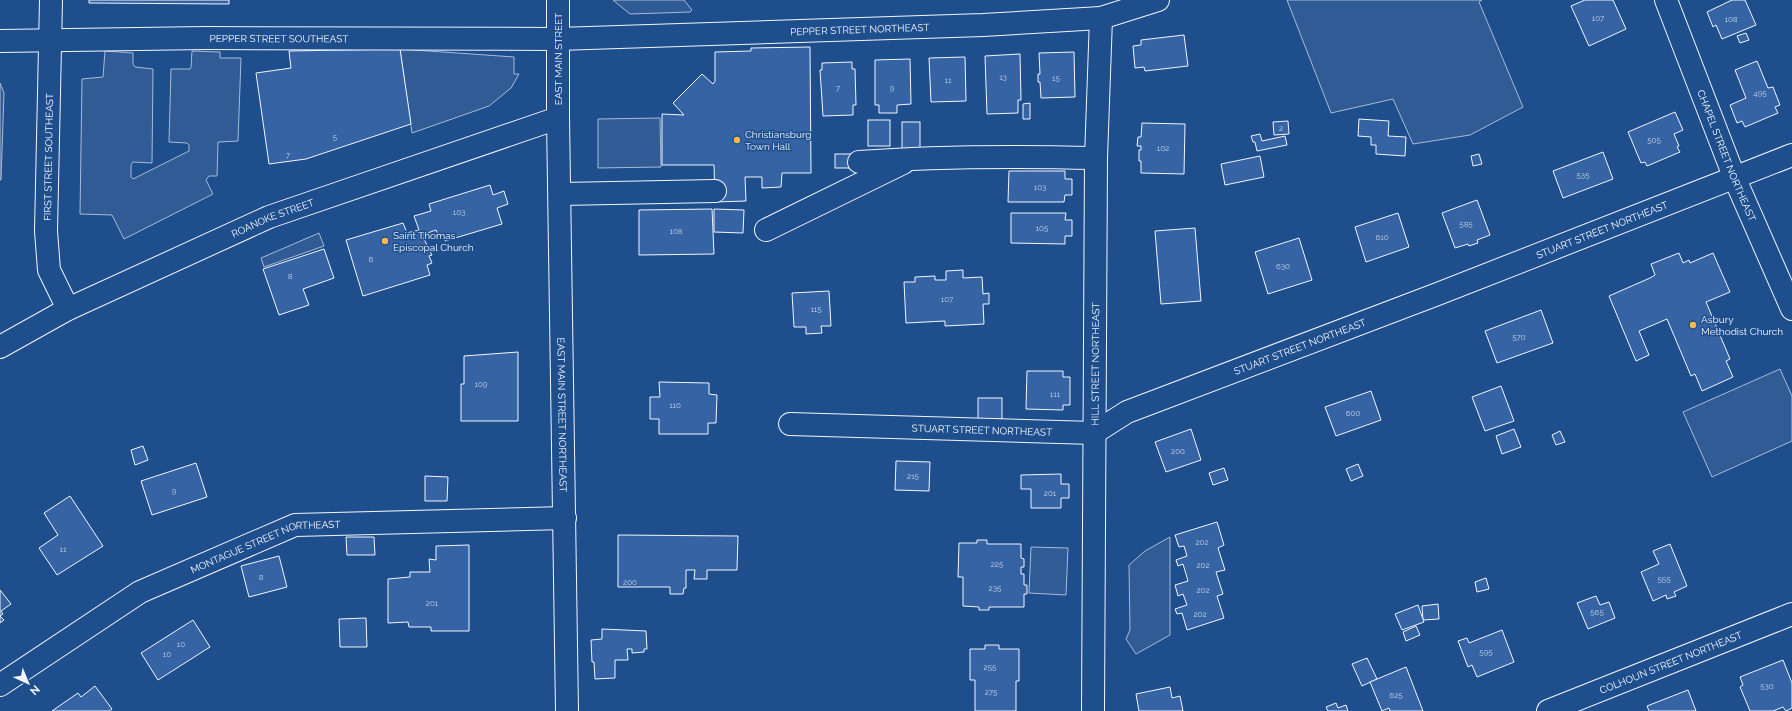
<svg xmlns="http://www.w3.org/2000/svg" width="1792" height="711" font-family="Raleway,sans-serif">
	<rect width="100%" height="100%" fill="#1f4e8c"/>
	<g fill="#305b95" stroke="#a8bbd7">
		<path d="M613 0H684L692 10 690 12 630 14Z"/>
		<path d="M1287 0H1482L1479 2 1523 107 1470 135 1413 144 1393 99 1331 113Z"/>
		<path d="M400 49 514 57V74H519L511 88 489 106 412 133Z"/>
		<path d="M105 51 133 53V64L135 67 153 69 152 163 133 162 131 165V177L133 179 189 151V145L187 143 169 142 171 69H190L191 67 192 51 220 52V58H241L238 141 218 142 217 176H209L206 180 213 194 124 239 112 215 80 214 82 79 103 77Z"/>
		<path d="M0 83 4 93 1 180H0Z"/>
		<path d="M660 118 661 167 598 168V119Z"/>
		<path d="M319 233 324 246 264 267 261 258Z"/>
		<path d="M1780 369 1792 396V441L1712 477 1683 412Z"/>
		<path d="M1170 537V635L1136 654 1126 639 1130 630 1129 565 1145 551Z"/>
		<path d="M1031 547 1068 548 1066 595 1029 593Z"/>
	</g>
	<g fill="#3563a3" stroke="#f2f6ff">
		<path d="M89 0H229V4L89 3Z"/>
		<path d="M1585 0H1613L1626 29 1589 46 1571 6Z"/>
		<path d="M1732 0H1745L1756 25 1722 39 1716 25 1713 27 1707 12Z"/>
		<path d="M1746 33 1749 40 1740 43 1737 36Z"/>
		<path d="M1184 35 1188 66 1145 71 1144 67 1135 68 1133 46 1141 45V40Z"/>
		<path d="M810 47 811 173H782L781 187 762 188V177H745L746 201 715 202 714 165H662V114L684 115 673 103 702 74 713 84 715 81V52L751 51V48Z"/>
		<path d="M400 49 411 124 306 159 269 164 256 73 291 68 289 51Z"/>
		<path d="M1074 52 1075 97 1041 98 1040 82H1038V74H1040L1039 53Z"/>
		<path d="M1020 54 1021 100H1018V113L987 114 985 56Z"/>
		<path d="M965 57 966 101 931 102 929 58Z"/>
		<path d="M910 59 911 104 897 105V113H879V105H875V60Z"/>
		<path d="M1757 61 1768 88 1773 87 1780 105 1775 107 1778 113 1745 127 1742 121 1737 123 1730 105 1746 98 1735 70Z"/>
		<path d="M852 62V69H855L856 105H853V115L823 116 820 70H822V63Z"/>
		<path d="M1030 103V119H1023V104Z"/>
		<path d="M1675 112 1683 130 1674 134 1679 146 1677 147 1680 152 1647 166 1645 162 1641 163 1628 132Z"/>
		<path d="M1359 119 1389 121 1388 136 1406 137 1405 156 1376 154V145H1371V137L1358 136Z"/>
		<rect x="868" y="120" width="22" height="26"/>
		<path d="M1288 121 1289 134 1274 135 1273 122Z"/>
		<rect x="902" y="122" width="18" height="27"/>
		<path d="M1142 123 1185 124 1184 174 1141 173V161H1139V150H1141V146H1137L1138 137H1141Z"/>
		<path d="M1260 134 1262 141 1285 136 1287 145 1257 151 1255 142H1253L1251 136Z"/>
		<path d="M1603 152 1613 179 1563 198 1553 171Z"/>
		<rect x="835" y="154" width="24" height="14"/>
		<path d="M1479 154 1482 164 1473 166 1471 156Z"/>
		<path d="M1260 156 1264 177 1225 185 1221 164Z"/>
		<path d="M1009 171H1065V179H1072V195H1065L1064 202H1008Z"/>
		<path d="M490 185 493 195 504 191 508 204 497 208 502 224 445 241 444 235 439 237 436 230 422 235 432 255 429 256 432 263 427 265 430 275 363 296 346 240 403 223 407 233 419 230 414 216 431 211 429 204Z"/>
		<path d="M1477 200 1490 235 1477 240 1478 243 1469 246 1468 244 1455 248 1442 213Z"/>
		<path d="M712 209 714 254 639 255V210Z"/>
		<path d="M714 209 744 210 743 233 714 232Z"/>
		<path d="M1011 213H1066L1065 220H1072V236H1065V244L1011 243Z"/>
		<path d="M1398 213 1409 247 1366 262 1355 227Z"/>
		<path d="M1195 228 1201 301 1161 304 1155 231Z"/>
		<path d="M1299 238 1312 280 1268 294 1255 252Z"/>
		<path d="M324 249 334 278 303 289 309 305 279 315 263 269Z"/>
		<path d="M1679 253 1683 263 1689 260 1690 263 1713 253 1730 292 1706 302 1730 359 1726 361 1733 377 1702 391 1695 374 1691 376 1667 319 1639 331 1649 355 1636 361 1609 296 1650 278 1655 275 1651 264Z"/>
		<path d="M963 270V278L982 277 983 294 989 293V304H983L984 324 945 326V321L906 323 904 282H915V277L935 276V280H946V271Z"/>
		<path d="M829 291 831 326H821L822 333 806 334V327H794L792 293Z"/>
		<path d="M1541 310 1553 343 1497 363 1485 331Z"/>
		<path d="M518 352V421H461V384H464V356Z"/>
		<path d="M1027 371H1063V377H1070V405H1063V410L1026 409Z"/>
		<path d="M659 382 709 383V394L717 395 716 423H708V434H659V419H650V397H660Z"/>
		<path d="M1501 386 1514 421 1485 431 1472 397Z"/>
		<path d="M1371 391 1381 420 1336 436 1325 407Z"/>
		<rect x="978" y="398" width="24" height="21"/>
		<path d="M1191 429 1201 460 1166 472 1155 442Z"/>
		<path d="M1514 429 1521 447 1502 454 1496 436Z"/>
		<path d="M1560 431 1565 442 1556 445 1552 435Z"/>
		<path d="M143 446 148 460 135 465 131 450Z"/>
		<path d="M896 461 930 462 929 491 895 490Z"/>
		<path d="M196 463 207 497 152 515 141 481Z"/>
		<path d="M1358 464 1363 476 1351 481 1346 469Z"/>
		<path d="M1224 468 1228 480 1213 485 1209 473Z"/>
		<path d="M1061 474V484H1069V498H1061V508H1031V489H1021V475Z"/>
		<path d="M425 476 448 477 447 501H425Z"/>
		<path d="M70 496 103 546 57 575 39 548 58 535 44 513Z"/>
		<path d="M1217 522 1224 545 1218 548 1225 570 1216 572 1223 594 1217 596 1224 618 1187 630 1182 613 1177 614 1175 609 1187 605 1183 594 1178 596 1175 585 1188 581 1183 564 1178 566 1176 560 1187 556 1184 546 1179 547 1175 535Z"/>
		<path d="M618 535 738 536 737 570H707V579H694L695 570H686V588H684L683 594H670V587H618Z"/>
		<path d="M346 537H374L375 555H347Z"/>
		<path d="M977 540H987V544H1021V558L1024 559V567H1021V574H1024V585H1027V594H1024V607H989V610H979V607L963 606V577H958L959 543H977Z"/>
		<path d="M1670 544 1687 586 1674 592 1676 596 1667 599 1666 595 1653 601 1641 572 1659 564 1653 551Z"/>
		<path d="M469 545V631H431V627H409L408 622 388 623V579L410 577V572H430L429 559 436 560V546Z"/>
		<path d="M279 556 287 587 249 597 241 566Z"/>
		<path d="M1486 578 1489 589 1477 592 1475 582Z"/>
		<path d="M0 590 11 604 1 611 3 614 0 616 4 620 0 623Z"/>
		<path d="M1596 596 1600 605 1609 602 1615 618 1588 629 1577 603Z"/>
		<path d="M1438 604 1439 619 1423 620 1422 606Z"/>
		<path d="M1418 605 1424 622 1402 630 1395 614Z"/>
		<path d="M366 618 367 647H340L339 619Z"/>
		<path d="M193 620 210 647 158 680 141 653Z"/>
		<path d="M1416 626 1420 635 1406 641 1403 632Z"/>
		<path d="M602 629 646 631 647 649H644V652L632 653V649H627L628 660H615V678L595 679 594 662H592L591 640 602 639Z"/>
		<path d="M1502 630 1514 662 1477 677 1472 665 1468 667 1458 641 1467 638 1469 643Z"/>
		<path d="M985 645H999V649H1019V681H1016V711H975V680H970V649H985Z"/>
		<path d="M1367 658 1377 679 1362 686 1352 664Z"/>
		<path d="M1783 660 1792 683V708L1786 711 1783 707 1773 711H1750L1740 687 1743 685 1740 677Z"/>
		<path d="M1406 667 1423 711H1390L1389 708 1382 711 1370 682Z"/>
		<path d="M95 686 112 709 109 711H52L78 693 81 697Z"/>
		<path d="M1170 687 1172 698 1180 696 1183 711H1139L1136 694Z"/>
		<path d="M1688 690 1696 711H1649L1647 706Z"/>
		<path d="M1336 703 1338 708 1346 705 1348 711H1328L1326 707Z"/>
	</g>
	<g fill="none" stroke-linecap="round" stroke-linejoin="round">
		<g stroke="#f2f6ff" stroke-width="24">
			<g id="minor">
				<path d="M51 0 46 231 49 270 68 309"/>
				<path id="s1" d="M1666 0 1735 179 1792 309"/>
				<path id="s2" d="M0 41 206 38 558 39 983 25 1101 18 1158 0"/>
				<path id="s3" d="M558 118 567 711"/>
				<path d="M859 162C938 156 1017 156 1096 158"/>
				<path d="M561 194 715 191"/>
				<path d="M766 230 903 163"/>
				<path id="s4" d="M790 424 1094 433 1127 412 1435 295 1792 155"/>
				<path id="s5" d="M0 685 140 592 295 525 565 518"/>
				<path id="s6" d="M1093 711 1096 158 1101 18"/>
				<path id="s7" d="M1548 711 1792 614"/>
			</g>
		</g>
		<g stroke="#f2f6ff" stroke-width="24">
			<g id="major">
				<path id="s8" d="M0 347 68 309 269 217 558 118V0"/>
			</g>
		</g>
		<use href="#minor" stroke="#1f4e8c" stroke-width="22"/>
		<use href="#major" stroke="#1f4e8c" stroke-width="22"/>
	</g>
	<g fill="#ffb74d" stroke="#1f4e8c" stroke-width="1.5">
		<circle cx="737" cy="140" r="4"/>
		<circle cx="385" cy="241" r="4"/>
		<circle cx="1693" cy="325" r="4"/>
	</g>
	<g text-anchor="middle" stroke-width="3" stroke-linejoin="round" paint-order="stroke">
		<g font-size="8" fill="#c3d1e8">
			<text x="1598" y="21">107</text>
			<text x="1731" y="22">108</text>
			<text x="1003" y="80">13</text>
			<text x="1056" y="81">15</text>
			<text x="948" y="83">11</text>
			<text x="838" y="91">7</text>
			<text x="892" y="91">9</text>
			<text x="1760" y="96">495</text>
			<text x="1281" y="131">2</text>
			<text x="335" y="140">5</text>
			<text x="1654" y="143">505</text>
			<text x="1163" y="151">102</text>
			<text x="288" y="158">7</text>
			<text x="1583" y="178">535</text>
			<text x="1040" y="190">103</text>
			<text x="459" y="215">103</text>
			<text x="1466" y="227">585</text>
			<text x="1042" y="231">105</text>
			<text x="676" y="234">108</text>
			<text x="1382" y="240">610</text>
			<text x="371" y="262">6</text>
			<text x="1283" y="269">630</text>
			<text x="290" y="279">8</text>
			<text x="947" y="302">107</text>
			<text x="816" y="312">115</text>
			<text x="1519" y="340">570</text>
			<text x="481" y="387">109</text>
			<text x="1055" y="397">111</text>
			<text x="675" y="408">110</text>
			<text x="1353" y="416">600</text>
			<text x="1178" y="454">200</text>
			<text x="913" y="479">215</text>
			<text x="174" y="494">9</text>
			<text x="1050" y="496">201</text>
			<text x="1202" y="545">202</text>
			<text x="63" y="552">11</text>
			<text x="997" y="567">225</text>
			<text x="1203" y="568">202</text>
			<text x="261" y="580">8</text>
			<text x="1664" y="582">555</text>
			<text x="630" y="585">200</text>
			<text x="995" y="591">235</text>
			<text x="1203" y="593">202</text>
			<text x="432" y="606">201</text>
			<text x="1597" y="615">565</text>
			<text x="1200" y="617">202</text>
			<text x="181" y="647">10</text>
			<text x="1486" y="655">595</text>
			<text x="167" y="657">10</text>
			<text x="990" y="670">255</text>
			<text x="1767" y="689">530</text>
			<text x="991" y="695">275</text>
			<text x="1396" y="698">625</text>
		</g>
		<g font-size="10" fill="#f2f6ff" stroke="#1f4e8c">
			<text dy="4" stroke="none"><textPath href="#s2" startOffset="860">PEPPER STREET NORTHEAST</textPath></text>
			<text dy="4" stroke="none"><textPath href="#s2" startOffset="279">PEPPER STREET SOUTHEAST</textPath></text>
			<text transform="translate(558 59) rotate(-90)" y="4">EAST MAIN STREET</text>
			<text dy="4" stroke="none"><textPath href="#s1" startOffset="167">CHAPEL STREET NORTHEAST</textPath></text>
			<text transform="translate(48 157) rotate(-89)" y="4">FIRST STREET SOUTHEAST</text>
			<text dy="4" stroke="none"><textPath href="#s8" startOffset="302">ROANOKE STREET</textPath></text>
			<text dy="4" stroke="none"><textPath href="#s4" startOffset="852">STUART STREET NORTHEAST</textPath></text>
			<text dy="4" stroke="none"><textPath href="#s4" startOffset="528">STUART STREET NORTHEAST</textPath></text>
			<text dy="4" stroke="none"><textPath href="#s6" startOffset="347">HILL STREET NORTHEAST</textPath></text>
			<text dy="4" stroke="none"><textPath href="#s3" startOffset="297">EAST MAIN STREET NORTHEAST</textPath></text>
			<text dy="4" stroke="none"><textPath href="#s4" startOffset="192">STUART STREET NORTHEAST</textPath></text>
			<text dy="4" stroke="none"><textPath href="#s5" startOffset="303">MONTAGUE STREET NORTHEAST</textPath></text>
			<text dy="4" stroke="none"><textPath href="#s7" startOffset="132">COLHOUN STREET NORTHEAST</textPath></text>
		</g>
		<g font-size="10" fill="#f2f6ff" stroke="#1f4e8c" text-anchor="start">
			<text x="745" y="138">Christiansburg<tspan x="745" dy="12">Town Hall</tspan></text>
			<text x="393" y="239">Saint Thomas<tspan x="393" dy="12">Episcopal Church</tspan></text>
			<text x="1701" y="323">Asbury<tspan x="1701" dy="12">Methodist Church</tspan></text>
		</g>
	</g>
	<g transform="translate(28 683) rotate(136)" stroke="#1f4e8c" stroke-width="3" paint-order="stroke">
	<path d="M0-3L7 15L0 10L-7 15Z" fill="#f2f6ff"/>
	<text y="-6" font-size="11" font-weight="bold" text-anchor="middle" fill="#f2f6ff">N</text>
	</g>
</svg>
